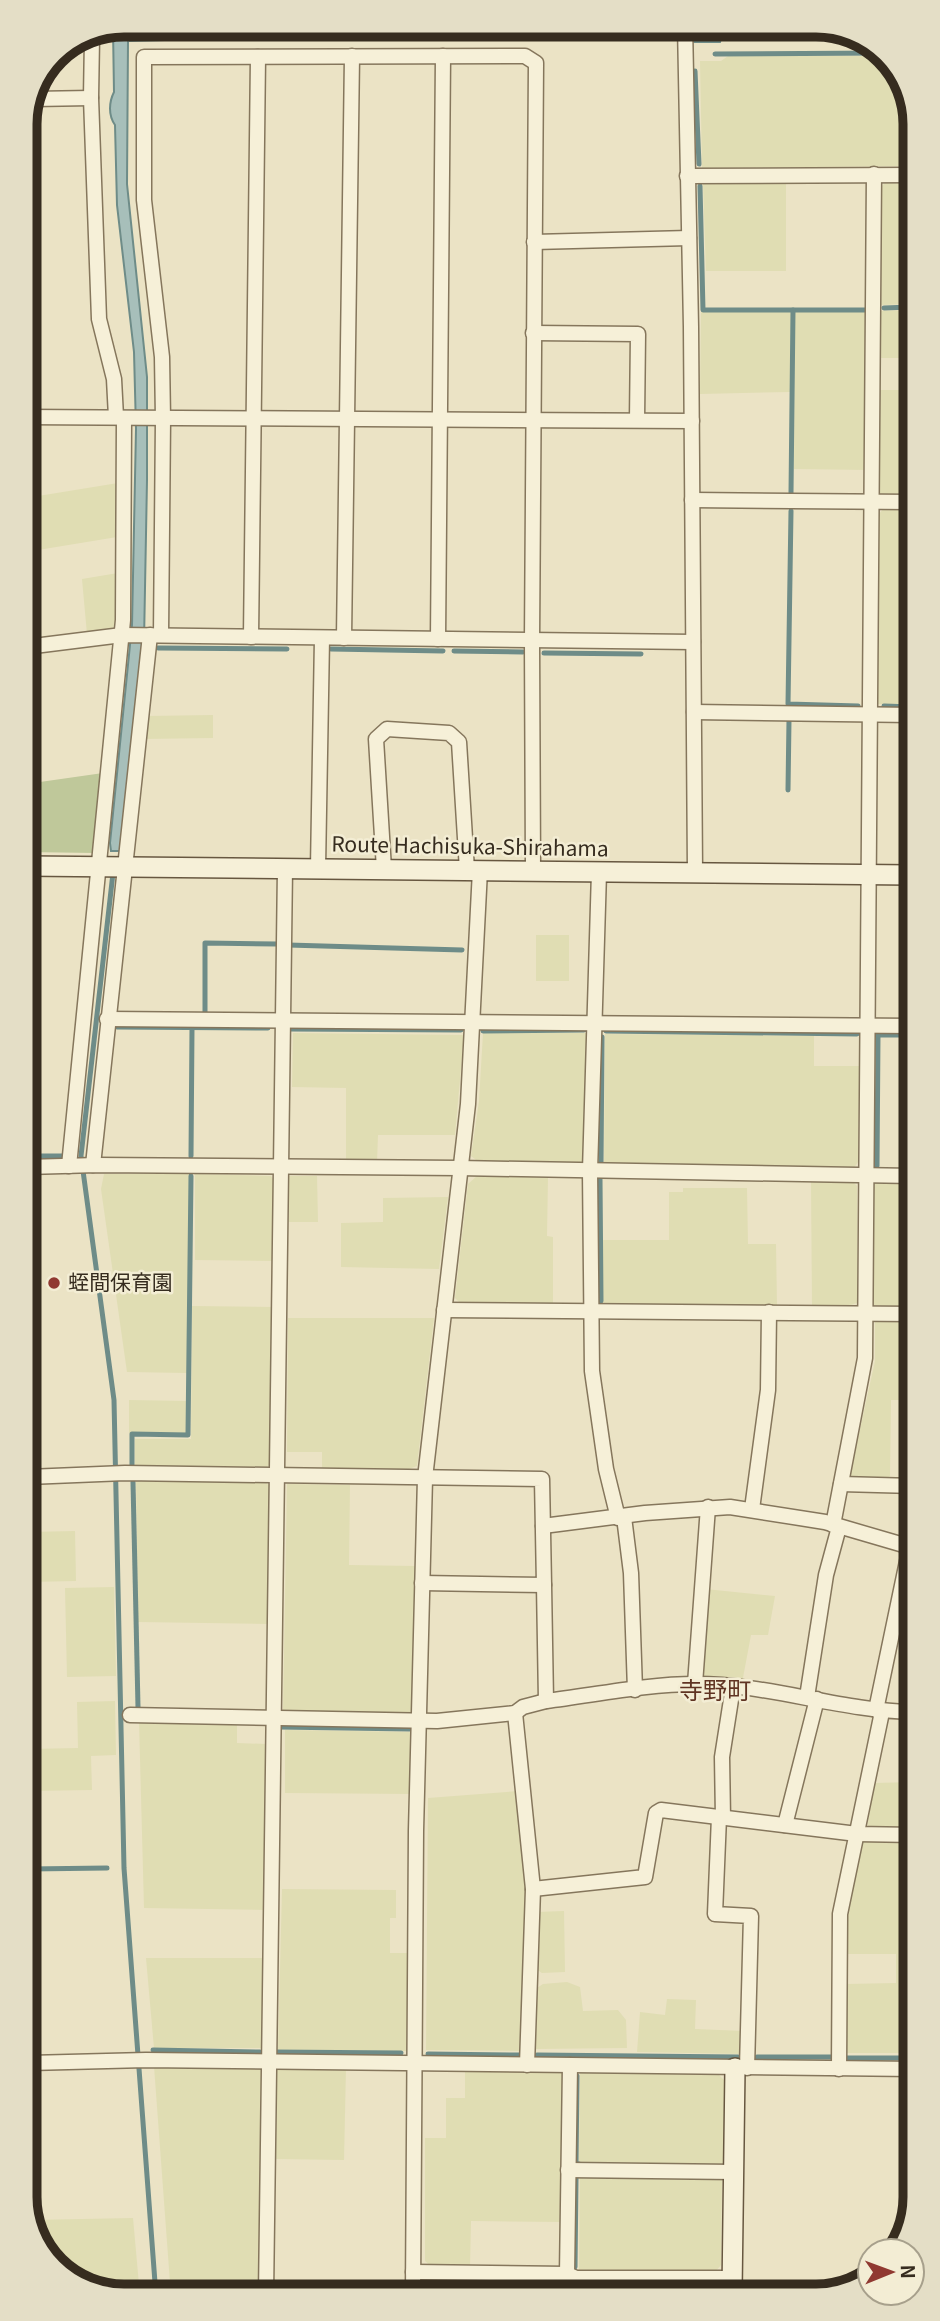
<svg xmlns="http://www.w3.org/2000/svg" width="940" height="2321" font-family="Georgia,'Noto Sans JP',serif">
	<rect width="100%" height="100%" fill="#ebe3c5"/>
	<g fill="#e0ddb3">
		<path d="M728 56H885L910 92 911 166 702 168 700 61H721Z"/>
		<path d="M703 183H786V271H706Z"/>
		<path d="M885 183H911V304L880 305 879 189Z"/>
		<path d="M911 310V358H879V311Z"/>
		<path d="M791 311 790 392 700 394 701 312Z"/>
		<path d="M870 311 868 470 794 469 795 312Z"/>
		<path d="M879 390H911V497H884L878 491Z"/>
		<path d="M118 483 117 537 26 552V498Z"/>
		<path d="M884 508 911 509 912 704H877L879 514Z"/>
		<path d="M118 573 116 625 109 630 87 634 82 579Z"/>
		<path d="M213 715V738L143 739 147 716Z"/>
		<rect x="536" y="935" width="33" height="46"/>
		<path d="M293 1033 464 1035 455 1135H378L377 1162H346V1088L292 1087Z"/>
		<path d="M483 1033H589L586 1160 583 1163H480L471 1156 479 1101Z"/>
		<path d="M605 1034 814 1036V1066H859L858 1162 854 1168 604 1166Z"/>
		<path d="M104 1174H190L187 1373 127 1372 101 1189Z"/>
		<path d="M195 1174 271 1176 274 1180V1261L195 1260Z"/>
		<path d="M289 1176H317L318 1222H289Z"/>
		<path d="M477 1176 548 1177 547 1236 553 1237V1303L459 1302 455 1298 468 1184Z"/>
		<path d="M811 1181H852L857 1186V1303L851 1305H812Z"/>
		<path d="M874 1181 913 1182V1307L873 1305Z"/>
		<path d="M683 1188H747L748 1244H776L777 1305 603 1304V1240H669V1192H683Z"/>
		<path d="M448 1197 439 1269 341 1267V1223L383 1222V1198Z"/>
		<path d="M192 1306 273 1307 272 1462 263 1471 135 1469V1439H191Z"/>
		<path d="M288 1318H434L417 1466 406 1470H322V1452H287Z"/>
		<path d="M875 1321H913L914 1400H891L890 1476 887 1479H853L850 1475 875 1361Z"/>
		<path d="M129 1400 187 1401 186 1433H129Z"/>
		<path d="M900 1435H914V1480L900 1477Z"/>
		<path d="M136 1479 263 1480 271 1487 269 1624 138 1622Z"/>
		<path d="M287 1484 350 1485 349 1565 415 1566 414 1709 409 1714 283 1713Z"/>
		<path d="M75 1531 76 1581 28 1582V1532Z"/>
		<path d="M114 1587 116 1676 67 1677 65 1588Z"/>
		<path d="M705 1589 775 1596 768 1635H751L742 1683 699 1679Z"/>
		<path d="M115 1701 116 1755 91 1756 92 1790 29 1791V1749L78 1748 77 1702Z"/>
		<path d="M139 1721 237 1725V1743L267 1744V1910L144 1908Z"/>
		<path d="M285 1730 413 1732 411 1794 285 1793Z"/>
		<path d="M914 1782 915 1830 867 1829 874 1783Z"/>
		<path d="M519 1791 527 1881 524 2051 426 2050 428 1798Z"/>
		<path d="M862 1838 915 1839V2053H844L845 1984 896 1983V1954H847V1915Z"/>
		<path d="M282 1889 396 1890V1918H390V1953H409L407 2051 278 2050Z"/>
		<path d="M564 1911 565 1972 542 1973 536 1969 537 1912Z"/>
		<path d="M146 1958H267L265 2048H154Z"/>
		<path d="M567 1982 580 1987 583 2011 618 2010 626 2020 627 2048 536 2049 537 1988 543 1984Z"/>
		<path d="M667 1999 696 2000 695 2029 744 2031 742 2054 637 2052 640 2012 665 2015Z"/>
		<path d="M154 2066 258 2067 265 2071 262 2295 171 2296Z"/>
		<path d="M346 2067 344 2160 276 2159 277 2068Z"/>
		<path d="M465 2071H566L565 2222 471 2221 470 2267H432L425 2261V2138H446V2098H465Z"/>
		<path d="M580 2071 717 2073 724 2080 723 2164 579 2162Z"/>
		<path d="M580 2175 722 2176 721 2265 714 2273 579 2271Z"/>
		<path d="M133 2218 140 2296H117L63 2276 30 2229V2220Z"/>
		<path d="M429 2279 571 2281V2293L421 2294 424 2282Z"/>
	</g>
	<path fill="#bfc89a" d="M103 773 95 853 26 852V784Z"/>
	<path fill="#a7bfba" stroke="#6e8c88" stroke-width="2" d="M123 25H823L852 36H722L720 42H693L694 36H311L128 41 127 184 147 377V480L144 642 122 851H111L110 843 132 625 136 429 134 352 117 205 115 125C108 115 109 102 114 92L113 29Z"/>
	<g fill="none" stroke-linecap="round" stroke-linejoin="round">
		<g stroke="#6e8c88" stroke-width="5">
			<path d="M715 54 883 53"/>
			<path d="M695 71 699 164"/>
			<path d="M700 186 703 310H866"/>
			<path d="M884 308 911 307"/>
			<path d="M791 493 793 310"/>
			<path d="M791 511 788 704 858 706"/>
			<path d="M26 596 32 639 26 640"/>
			<path d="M158 648 287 649"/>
			<path d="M331 649 443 651"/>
			<path d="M454 651 523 652"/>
			<path d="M544 653 641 654"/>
			<path d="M884 706 912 707"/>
			<path d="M788 790 789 720"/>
			<path d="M113 873 81 1156 114 1400 124 1868 156 2296"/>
			<path d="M288 945 462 950"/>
			<path d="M205 1015V943L277 944"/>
			<path d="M117 1027 268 1028"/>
			<path d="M288 1029 461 1030"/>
			<path d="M483 1031 584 1030"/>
			<path d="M606 1031 857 1034"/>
			<path d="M877 1035H913"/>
			<path d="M27 1156H63"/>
			<path d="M191 1156 192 1028"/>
			<path d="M601 1165 602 1037"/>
			<path d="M877 1166 878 1035"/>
			<path d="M600 1179 601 1301"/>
			<path d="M132 1468V1434L188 1435 191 1176"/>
			<path d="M133 1482 138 1707"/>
			<path d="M279 1727 410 1729"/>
			<path d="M29 1869 107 1868"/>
			<path d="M153 2050 260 2052"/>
			<path d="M274 2052 401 2053"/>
			<path d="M428 2054 519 2055"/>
			<path d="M537 2055 738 2057"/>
			<path d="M757 2057H831"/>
			<path d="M846 2058H915"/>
			<path d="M577 2076 576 2164H579"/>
			<path d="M575 2267 576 2178"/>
			<path d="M575 2293V2284"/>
		</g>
		<g stroke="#85765c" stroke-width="17">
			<g id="street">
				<path d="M685 25 691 327 695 873"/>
				<path d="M92 38 91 98 99 319 114 379 116 417"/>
				<path d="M33 99 91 98"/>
				<path d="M687 176 911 175"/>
				<path d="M534 242 689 238"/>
				<path d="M533 333 638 334 637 420"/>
				<path d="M25 417 692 421"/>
				<path d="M692 500 911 502"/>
				<path d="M161 635 163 419 162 357 144 200V57L525 56 536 63 532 641 533 871"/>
				<path d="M251 637 258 57"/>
				<path d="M344 638 352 56"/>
				<path d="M438 639 443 56"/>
				<path d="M26 647 122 635 693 642"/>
				<path d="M694 712 912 715"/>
				<path d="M318 868 322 638"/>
				<path d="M384 869 376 739 387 729 449 733 459 742 467 870"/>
				<path d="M599 872 590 1171 592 1371 606 1469 618 1518"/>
				<path d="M107 1019 913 1026"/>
				<path d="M93 1165 150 635"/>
				<path d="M69 1166 123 620 124 420"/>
				<path d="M27 1167 97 1165 459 1168 913 1176"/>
				<path d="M444 1310 913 1314"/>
				<path d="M28 1477 125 1473 542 1479 544 1585 422 1583"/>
				<path d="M841 1484 914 1486"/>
				<path d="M752 1509 768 1390 769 1312"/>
				<path d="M624 1517 631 1573 635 1690"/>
				<path d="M833 1525 865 1358 874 174"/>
				<path d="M543 1526 645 1513 730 1507 825 1522 914 1548"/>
				<path d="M544 1585 546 1701"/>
				<path d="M695 1684 708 1507"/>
				<path d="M807 1697 826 1575 839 1527"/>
				<path d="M876 1710 910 1547"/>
				<path d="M515 1713 533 1889 527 2065"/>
				<path d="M130 1715 437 1721 515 1713 523 1707 546 1701C595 1695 646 1684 696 1684 769 1684 841 1711 914 1712"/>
				<path d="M719 1817 715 1914 751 1916 747 2068"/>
				<path d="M723 1818 722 1757 733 1687"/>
				<path d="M785 1825 817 1699"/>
				<path d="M533 1889 645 1877 656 1813 661 1810 857 1834 915 1835"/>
				<path d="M29 2063 146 2060 915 2069"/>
				<path d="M839 2069 840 1914 882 1712"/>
				<path d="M568 2170 734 2172"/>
				<path d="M413 2272 567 2274 576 2278H732"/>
				<path d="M567 2274 570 2065"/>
				<path d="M413 2294 416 1831 425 1478 468 1104 480 870"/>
				<path d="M266 2295 285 868"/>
			</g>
		</g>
		<g stroke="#675740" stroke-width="22">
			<g id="secondary">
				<path d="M26 866 912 875"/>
				<path d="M732 2292 735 2068"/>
			</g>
		</g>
		<use href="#street" stroke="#f6f0d8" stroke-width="14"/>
		<use href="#secondary" stroke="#f6f0d8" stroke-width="19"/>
	</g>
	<circle fill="#903931" stroke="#f3edd4" stroke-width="2.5" cx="54" cy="1283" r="7"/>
	<g text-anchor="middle" stroke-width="5" stroke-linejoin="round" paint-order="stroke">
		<g font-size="21" fill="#362c1f" stroke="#f3edd4">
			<text transform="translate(470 847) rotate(1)" y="7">Route Hachisuka-Shirahama</text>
		</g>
		<g font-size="21" fill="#362c1f" stroke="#f3edd4" text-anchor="start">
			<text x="68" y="1290">蛭間保育園</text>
		</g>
		<g font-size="24" fill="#603422" stroke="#f3edd4">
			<text x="715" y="1699">寺野町</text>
		</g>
	</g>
	<path d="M0 0H940V2321H0ZM124 37H816A87 87 0 0 1 903 124V2197A87 87 0 0 1 816 2284H124A87 87 0 0 1 37 2197V124A87 87 0 0 1 124 37Z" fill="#e4dec6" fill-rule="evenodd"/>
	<path fill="none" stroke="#362c1f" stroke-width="9" d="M124 37H816A87 87 0 0 1 903 124V2197A87 87 0 0 1 816 2284H124A87 87 0 0 1 37 2197V124A87 87 0 0 1 124 37Z"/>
	<g transform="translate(891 2272) rotate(89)"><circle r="33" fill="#f3edd4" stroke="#a7a08c" stroke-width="2"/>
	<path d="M0-5L12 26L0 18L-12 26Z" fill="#903931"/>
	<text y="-10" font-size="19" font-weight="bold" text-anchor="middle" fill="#362c1f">N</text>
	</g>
</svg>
